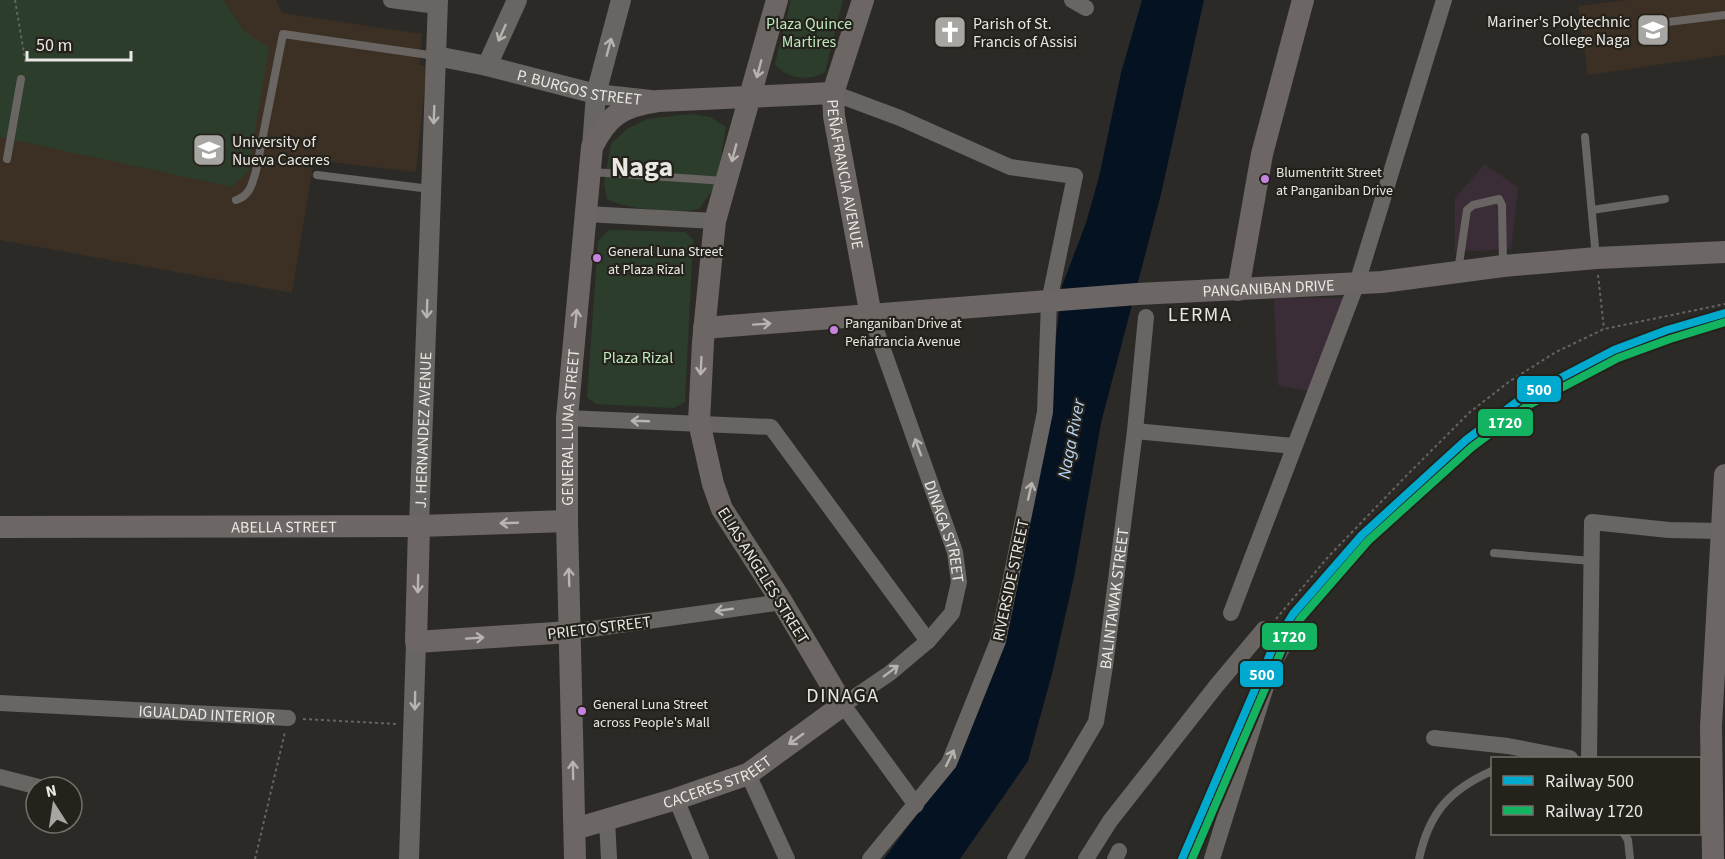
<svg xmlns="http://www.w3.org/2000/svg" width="1725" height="859" font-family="'Source Sans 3',sans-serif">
	<rect width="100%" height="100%" fill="#2c2a27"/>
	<g fill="#3b2d37">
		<path d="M1485 164 1518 188 1511 249 1455 252V198Z"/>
		<path d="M1274 298H1343L1313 392 1278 385Z"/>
	</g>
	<g fill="#3b3023">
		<path d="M0 0H276L282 13 422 34 419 65 427 67 416 172 314 160 292 293 0 240Z"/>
		<path d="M1629 0H1725V55L1588 75 1578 6Z"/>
	</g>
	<g fill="#2c3d2c">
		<path d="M0 0H224L245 32 269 48 248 172 232 187 0 137Z"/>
		<path d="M791 0H843L825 72C809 82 787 79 775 64Z"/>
		<path d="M690 114 710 117 726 127 716 185 699 209C673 214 630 210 607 199L604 183 611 144 627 129 647 119Z"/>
		<path d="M609 230 685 232 693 240 685 402 673 408 596 404 587 397 598 241Z"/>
	</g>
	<path fill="#051222" d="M1142 0H1204L1161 194 1101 423 1074 577 1053 670 1028 761 960 859H884L955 763 1041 468 1062 286 1086 223 1099 177 1121 73Z"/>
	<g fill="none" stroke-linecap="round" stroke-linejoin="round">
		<g stroke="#666361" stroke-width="2" stroke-dasharray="3 3" stroke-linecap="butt">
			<path d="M15 0 26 65"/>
			<path d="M1598 275 1604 329"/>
			<path d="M1276 619 1328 557 1408 474 1470 412 1510 381 1556 352 1604 329 1725 304"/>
			<path d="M303 719 397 724"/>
			<path d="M255 859 285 732"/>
		</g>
		<g stroke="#696563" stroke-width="8">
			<path d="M1660 23 1725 15"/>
			<path d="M1585 137 1596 258"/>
			<path d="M7 159 21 79"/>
			<path d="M592 172 725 181"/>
			<path d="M317 175 430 189"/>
			<path d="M236 200C250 196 252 184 256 171L283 34 436 56"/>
			<path d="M1592 210 1665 199"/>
			<path d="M1458 271 1467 210 1473 205 1499 199 1502 205 1503 264"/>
			<path d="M1494 553 1592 561"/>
			<path d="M1624 834 1628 840 1630 859"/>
			<path d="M1419 859C1429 813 1449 790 1492 771"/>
		</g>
		<g stroke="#696563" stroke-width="16">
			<path d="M391 0 437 6"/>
			<path d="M1072 0 1086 8"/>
			<path d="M833 93 900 118 1010 167 1075 176 1049 302 1045 412 998 641 949 763 870 859"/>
			<path d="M586 214 715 221"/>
			<path id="s1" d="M871 316 955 552 959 582 952 613 928 641 890 673 843 705 916 805"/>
			<path d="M567 418 771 427 928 641"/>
			<path d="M1135 431 1293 446"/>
			<path d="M1231 613 1357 283 1444 0"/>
			<path d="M570 632 782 602"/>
			<path id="s2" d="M0 703 288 718"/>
			<path d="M1434 738 1508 746 1570 758"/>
			<path d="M1589 758 1592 522 1669 530 1721 531"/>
			<path d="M748 774 787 859"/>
			<path d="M0 777 39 787"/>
			<path d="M676 799 701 859"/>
			<path d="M607 820 609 859"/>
			<path id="s3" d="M1015 859 1096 722 1105 666 1135 431 1146 317"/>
			<path d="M1086 859 1110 821 1217 685 1264 629"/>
			<path d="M1115 859 1119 851"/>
			<path d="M1212 859 1273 664 1299 619"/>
		</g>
		<g stroke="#696563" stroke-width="20">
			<path id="s4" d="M436 56 487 66 596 94 651 100"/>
			<path d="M487 66 517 0"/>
			<path d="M592 147 596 94 621 0"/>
			<path id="s5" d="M419 526 438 0"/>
			<path d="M409 859 416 642"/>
		</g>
		<g stroke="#6c6664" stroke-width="22">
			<path id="s6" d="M863 0 833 93 834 116 871 316"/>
			<path d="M1238 290 1262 154 1303 0"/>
			<path id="s7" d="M704 328 1137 294 1382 282 1503 266 1597 258 1725 252"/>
			<path d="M419 526 416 642 570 632"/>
			<path id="s8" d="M0 527 419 526 567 521"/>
			<path id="s9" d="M575 829 676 799 748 774 843 705 782 602 722 509 713 484 699 422 703 342 715 221 777 0"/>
			<path id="s10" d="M575 859 567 521V418L592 147C608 115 623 106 658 101L833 93"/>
			<path d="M1713 859 1711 726 1725 475"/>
		</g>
		<g stroke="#24221b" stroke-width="12">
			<path id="rail-1" d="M1182 859 1274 645 1293 614 1362 535 1466 440 1522 398 1614 350 1667 330 1725 313"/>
		</g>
		<g stroke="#24221b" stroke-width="12">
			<path id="rail-2" d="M1192 859 1282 649 1300 619 1368 541 1472 447 1527 406 1618 358 1670 339 1725 322"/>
		</g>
		<use href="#rail-1" stroke="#00a9ce" stroke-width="8"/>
		<use href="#rail-2" stroke="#13b361" stroke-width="8"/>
	</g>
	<defs><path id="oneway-shaft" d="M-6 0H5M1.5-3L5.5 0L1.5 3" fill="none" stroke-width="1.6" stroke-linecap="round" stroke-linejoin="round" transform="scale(1.5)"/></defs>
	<g stroke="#b6b4b0">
		<use href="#oneway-shaft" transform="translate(502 33) rotate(114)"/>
		<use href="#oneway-shaft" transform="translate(609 47) rotate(-75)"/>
		<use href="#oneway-shaft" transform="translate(434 115) rotate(92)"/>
		<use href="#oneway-shaft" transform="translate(427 309) rotate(92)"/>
		<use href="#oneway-shaft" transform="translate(640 421) rotate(-178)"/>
		<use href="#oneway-shaft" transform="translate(918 447) rotate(-110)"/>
		<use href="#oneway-shaft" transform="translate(1030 491) rotate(-77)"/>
		<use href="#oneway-shaft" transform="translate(724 610) rotate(172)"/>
		<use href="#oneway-shaft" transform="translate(891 671) rotate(-37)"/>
		<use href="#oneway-shaft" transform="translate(415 701) rotate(91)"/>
		<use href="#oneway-shaft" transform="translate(950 758) rotate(-64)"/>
	</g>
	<g stroke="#b8b4b1">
		<use href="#oneway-shaft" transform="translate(759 69) rotate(105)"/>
		<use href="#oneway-shaft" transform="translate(734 153) rotate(105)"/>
		<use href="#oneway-shaft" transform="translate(576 318) rotate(-84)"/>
		<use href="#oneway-shaft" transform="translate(762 324) rotate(-4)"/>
		<use href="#oneway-shaft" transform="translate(701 366) rotate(93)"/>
		<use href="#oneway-shaft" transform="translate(509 523) rotate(178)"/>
		<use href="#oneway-shaft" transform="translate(569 577) rotate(-92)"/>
		<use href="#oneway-shaft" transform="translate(418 584) rotate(91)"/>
		<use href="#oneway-shaft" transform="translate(475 638) rotate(-4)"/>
		<use href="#oneway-shaft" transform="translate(796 739) rotate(144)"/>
		<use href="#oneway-shaft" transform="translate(573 770) rotate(-91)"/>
	</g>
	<defs>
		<g id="university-square" transform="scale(1.725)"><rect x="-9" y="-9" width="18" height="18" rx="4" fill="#a8a6a2" stroke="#24221b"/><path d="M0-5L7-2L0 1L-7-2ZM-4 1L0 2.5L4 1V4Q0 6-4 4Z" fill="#fff"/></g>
		<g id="church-square" transform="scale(1.725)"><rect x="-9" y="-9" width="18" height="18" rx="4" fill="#a8a6a2" stroke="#24221b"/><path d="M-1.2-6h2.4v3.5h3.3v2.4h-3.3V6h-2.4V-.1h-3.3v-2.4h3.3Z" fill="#fff"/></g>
	</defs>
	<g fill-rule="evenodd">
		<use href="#university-square" x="1653" y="30"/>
		<use href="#church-square" x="950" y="32"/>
		<use href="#university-square" x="209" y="150"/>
	</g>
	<g fill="#c483df" stroke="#24221b" stroke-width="2">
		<circle cx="1265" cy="179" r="5"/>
		<circle cx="597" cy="258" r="5"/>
		<circle cx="834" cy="330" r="5"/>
		<circle cx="582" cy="711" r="5"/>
	</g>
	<g text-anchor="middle" stroke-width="4.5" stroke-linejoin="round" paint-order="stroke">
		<g font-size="14" fill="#eae8e4" stroke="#24221b" text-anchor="start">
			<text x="1276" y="177">Blumentritt Street<tspan x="1276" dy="18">at Panganiban Drive</tspan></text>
			<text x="608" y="256">General Luna Street<tspan x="608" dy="18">at Plaza Rizal</tspan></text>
			<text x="845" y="328">Panganiban Drive at<tspan x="845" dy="18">Peñafrancia Avenue</tspan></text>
			<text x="593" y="709">General Luna Street<tspan x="593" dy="18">across People's Mall</tspan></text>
		</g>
		<g font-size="16" fill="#eae8e4" stroke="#24221b" text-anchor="start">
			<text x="1630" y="27" text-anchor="end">Mariner's Polytechnic<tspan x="1630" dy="18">College Naga</tspan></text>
			<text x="973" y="29">Parish of St.<tspan x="973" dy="18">Francis of Assisi</tspan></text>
			<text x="232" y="147">University of<tspan x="232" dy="18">Nueva Caceres</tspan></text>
		</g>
		<g font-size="16" fill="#bdeabe" stroke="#24221b">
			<text x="809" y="29">Plaza Quince<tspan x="809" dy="18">Martires</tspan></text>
			<text x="638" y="363">Plaza Rizal</text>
		</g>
		<g font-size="16" fill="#eae8e4" stroke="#24221b">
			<text dy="6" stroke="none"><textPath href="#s4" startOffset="147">P. BURGOS STREET</textPath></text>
			<text dy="6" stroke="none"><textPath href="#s6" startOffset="180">PEÑAFRANCIA AVENUE</textPath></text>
			<text dy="6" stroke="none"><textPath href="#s7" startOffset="566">PANGANIBAN DRIVE</textPath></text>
			<text dy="6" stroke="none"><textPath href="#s10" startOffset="432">GENERAL LUNA STREET</textPath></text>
			<text dy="6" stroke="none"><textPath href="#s5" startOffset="96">J. HERNANDEZ AVENUE</textPath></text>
			<text dy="6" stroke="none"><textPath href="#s8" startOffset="284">ABELLA STREET</textPath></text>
			<text dy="6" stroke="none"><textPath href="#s1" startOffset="228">DINAGA STREET</textPath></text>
			<text transform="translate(764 575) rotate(58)" y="6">ELIAS ANGELES STREET</text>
			<text transform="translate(1010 580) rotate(-78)" y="6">RIVERSIDE STREET</text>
			<text dy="6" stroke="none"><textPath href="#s3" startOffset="284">BALINTAWAK STREET</textPath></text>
			<text transform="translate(599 627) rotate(-7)" y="6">PRIETO STREET</text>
			<text dy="6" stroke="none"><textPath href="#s2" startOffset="207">IGUALDAD INTERIOR</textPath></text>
			<text dy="6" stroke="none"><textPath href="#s9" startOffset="150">CACERES STREET</textPath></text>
		</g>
		<g font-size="18" font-style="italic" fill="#b6d6f9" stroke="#24221b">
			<text transform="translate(1071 439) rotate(-79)" y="6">Naga River</text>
		</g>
		<g font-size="20" letter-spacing="1.5" fill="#eae8e4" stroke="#24221b">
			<text x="1200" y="321">LERMA</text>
			<text x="843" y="702">DINAGA</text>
		</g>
		<g font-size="28" font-weight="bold" fill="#eae8e4" stroke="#24221b">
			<text x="642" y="176">Naga</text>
		</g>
	</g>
	<g stroke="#24221b" stroke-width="2">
		<rect x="1516" y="375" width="46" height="28" rx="6" fill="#00a9ce"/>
		<rect x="1477" y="408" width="57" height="29" rx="6" fill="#13b361"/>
		<rect x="1261" y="622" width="57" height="29" rx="6" fill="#13b361"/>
		<rect x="1239" y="660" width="45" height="28" rx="6" fill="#00a9ce"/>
	</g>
	<g font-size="16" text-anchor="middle" font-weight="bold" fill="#fff">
		<text x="1539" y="395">500</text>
		<text x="1505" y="428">1720</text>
		<text x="1289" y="642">1720</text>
		<text x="1262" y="680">500</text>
	</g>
	<rect x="1491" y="757" width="210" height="78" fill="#24221b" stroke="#73716b" stroke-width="1.5"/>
	<rect x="1503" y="776" width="30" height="9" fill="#00a9ce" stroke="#73716b" stroke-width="1.5"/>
	<text x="1545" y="787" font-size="18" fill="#eae8e4">Railway 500</text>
	<rect x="1503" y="806" width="30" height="9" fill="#13b361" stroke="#73716b" stroke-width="1.5"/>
	<text x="1545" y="817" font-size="18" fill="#eae8e4">Railway 1720</text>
	<g transform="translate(54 805) rotate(348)"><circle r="28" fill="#24221b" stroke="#73716b" stroke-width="1.5"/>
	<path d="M0-4.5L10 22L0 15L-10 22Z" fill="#a8a6a2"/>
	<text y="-9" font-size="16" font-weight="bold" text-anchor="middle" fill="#eae8e4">N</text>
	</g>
	<path d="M27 51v9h104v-9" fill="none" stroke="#eae8e4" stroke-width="3"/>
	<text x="36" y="51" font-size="18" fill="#eae8e4" stroke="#24221b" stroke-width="4.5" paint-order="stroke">50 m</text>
</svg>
